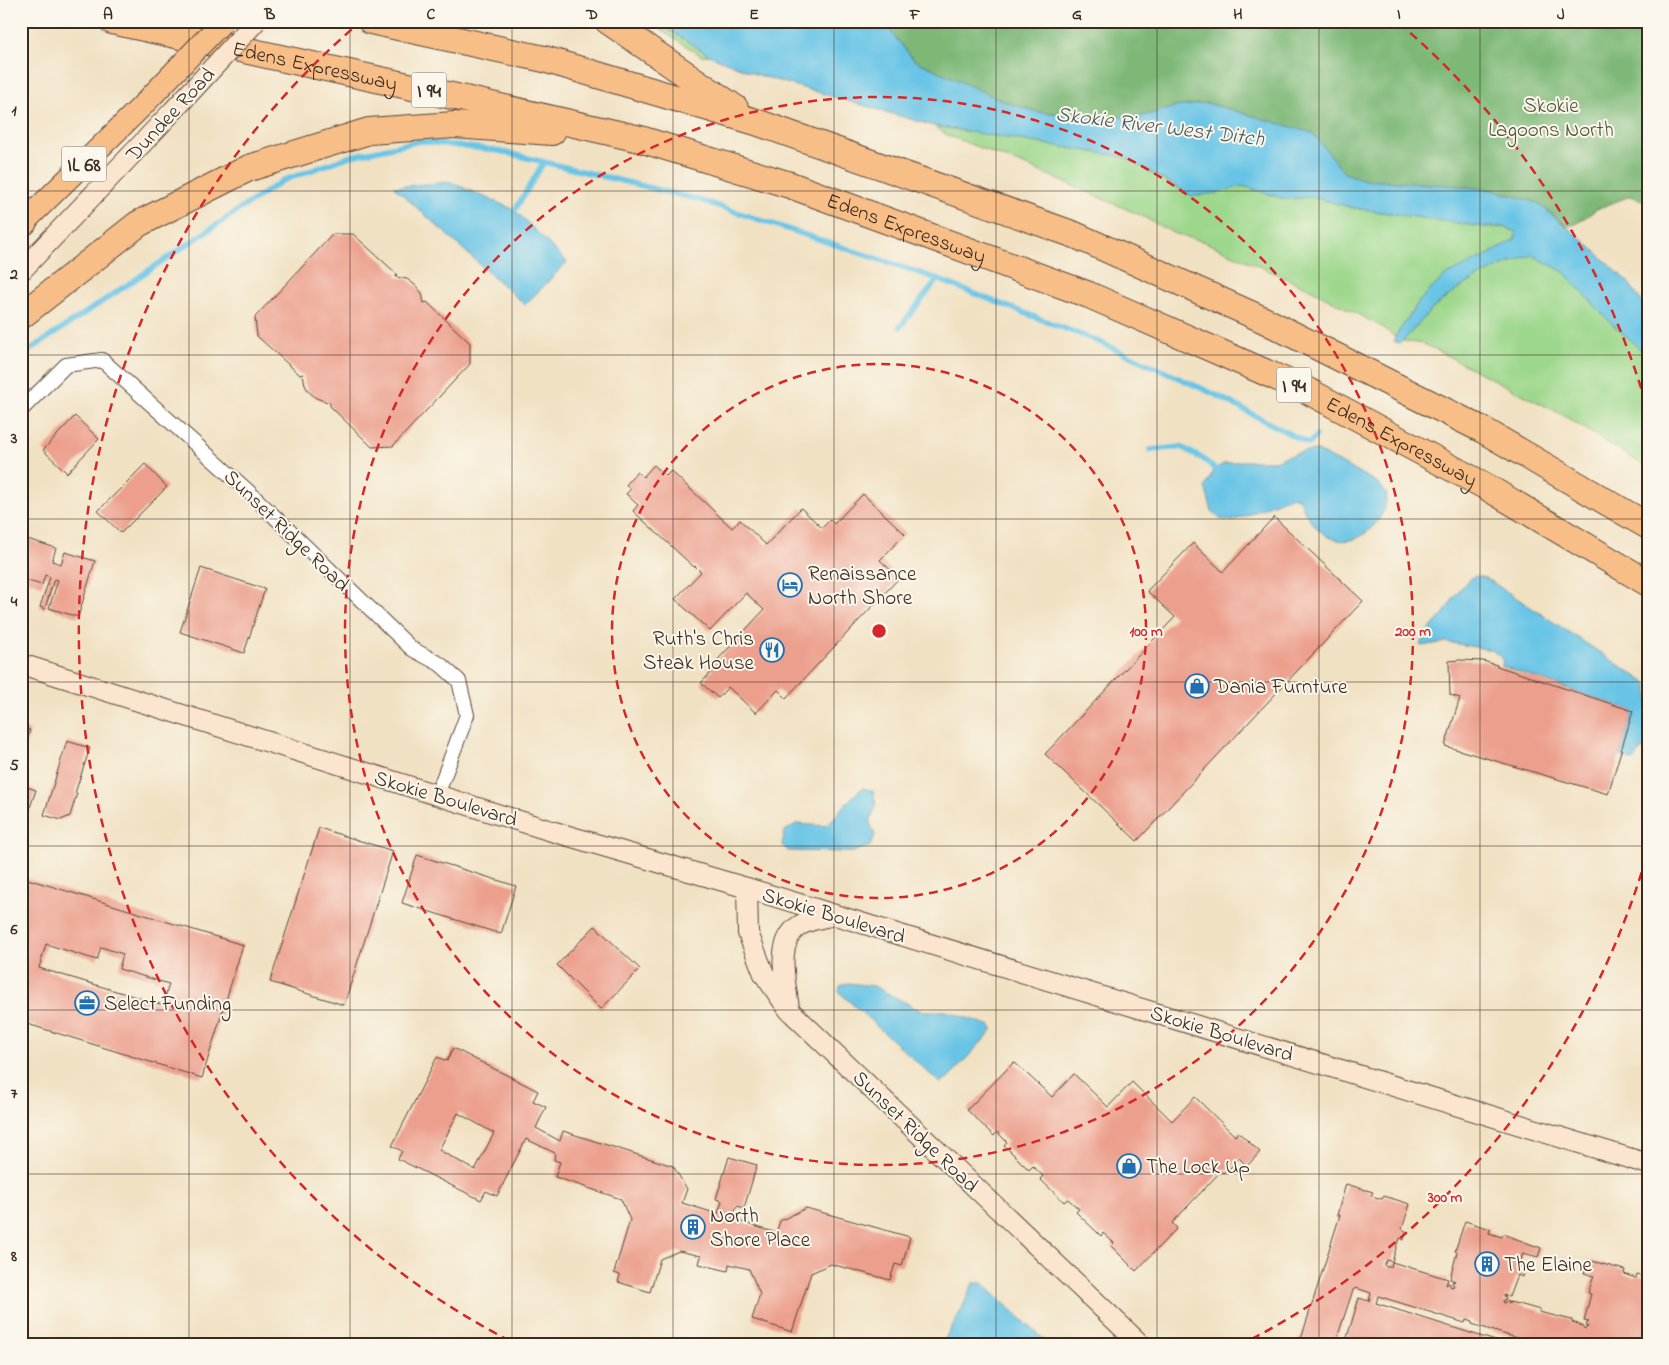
<svg xmlns="http://www.w3.org/2000/svg" width="1669" height="1365" font-family="'Indie Flower',sans-serif">
	<rect width="100%" height="100%" fill="#fbf7ec"/>
	<filter id="ink" filterUnits="userSpaceOnUse"><feTurbulence type="fractalNoise" baseFrequency=".02" numOctaves="2"/><feDisplacementMap in="SourceGraphic" scale="10" xChannelSelector="R" yChannelSelector="G"/><feConvolveMatrix kernelMatrix="1 2 1 2 8 2 1 2 1" color-interpolation-filters="sRGB"/></filter>
	<filter id="wash" filterUnits="userSpaceOnUse"><feTurbulence type="fractalNoise" baseFrequency=".0096" numOctaves="4" result="noise"/><feDisplacementMap in="SourceGraphic" scale="20" xChannelSelector="R" yChannelSelector="G"/><feGaussianBlur stdDeviation="1.12" result="paint"/><feColorMatrix in="noise" values="0 0 0 0 0 0 0 0 0 0 0 0 0 0 0 0 0 1.4 0 .05"/><feComposite in="paint" operator="in"/></filter>
	<g filter="url(#wash)">
		<rect width="100%" height="100%" fill="#f1e1c3"/>
		<g fill="#9cd78b" stroke="#6c8054">
			<path d="M647 21H655L709 55 702 56Z"/>
			<path d="M934 126 1125 157 1163 180 1217 193 1243 186 1285 199 1312 197 1354 208 1484 227H1504L1516 232 1515 239 1489 254 1420 300 1395 337 1382 327 1312 290 1205 242 1173 233 1138 214 1034 169 947 135Z"/>
			<path d="M1532 255 1564 272 1608 320 1648 356V468L1561 414 1424 344 1403 341C1414 329 1425 315 1437 305 1465 281 1498 266 1532 255Z"/>
		</g>
		<path fill="#7db877" stroke="#5c714a" d="M883 21H1648V202L1630 196 1597 209 1576 224 1567 226 1538 203 1493 190 1448 185 1365 180 1344 173 1313 133 1207 103 1175 107 1139 117H1101L1038 112 1005 102 914 60 894 36Z"/>
		<g fill="#68c4e6" stroke="#527782">
			<path d="M655 21H883L894 36 914 60 1005 102 1038 112 1101 117H1139L1175 107 1207 103 1313 133 1344 173 1365 180 1448 185 1493 190 1538 203 1584 241 1629 283 1648 311V356L1608 320 1564 272 1532 255C1498 266 1465 281 1437 305 1425 315 1414 329 1403 341L1398 343 1394 341 1395 337 1420 300 1445 276 1489 254 1515 239 1516 232 1504 227H1484L1354 208 1312 197 1285 199 1243 186 1217 193 1192 196 1125 157 934 126 755 74 709 55Z"/>
			<path d="M450 182 515 210 567 262 525 305 394 187Z"/>
			<path d="M1318 451 1378 483 1387 495C1386 501 1385 509 1382 514 1362 548 1330 550 1308 517 1304 511 1302 505 1300 499L1292 496 1233 521 1220 519 1212 511 1205 487 1215 469 1223 464 1241 461H1275L1283 457 1303 452Z"/>
			<path d="M1474 576 1486 578 1648 684V747L1640 751 1634 761 1620 756 1633 711 1502 666 1503 659 1492 650 1446 642 1421 646 1420 645C1425 632 1436 623 1444 613 1453 600 1460 585 1474 576Z"/>
			<path d="M863 788 873 791 876 805 870 823 875 835 870 846 853 852 788 851 782 845 785 831 796 824 826 826C839 814 849 797 863 788Z"/>
			<path d="M848 983 874 986 921 1011H946L991 1026 992 1031 949 1077 940 1083 839 992 840 986Z"/>
			<path d="M973 1283H982L1049 1344H942L962 1309Z"/>
		</g>
		<g fill="none" stroke-linecap="round" stroke-linejoin="round">
			<g stroke="#68c4e6" stroke-width="5.5">
				<path d="M515 210 544 162"/>
				<path d="M900 327 938 279"/>
				<path d="M21 356 282 181 351 156 420 141 499 151 700 200 929 276 1097 341 1214 394 1309 444 1316 436"/>
				<path d="M1150 450 1181 447 1203 459 1220 473"/>
			</g>
		</g>
		<g id="blocks">
			<g fill="#ec9f8c" fill-rule="evenodd">
				<path d="M333 234H353L397 274 396 277 407 279 415 285 422 293 424 303 427 302 470 343V364L393 446 372 447 330 406V403L316 398 308 391 305 385 303 374 300 375 257 336 255 317Z"/>
				<path d="M75 416 99 439 67 473 43 450Z"/>
				<path d="M145 464 167 487 121 533 98 511Z"/>
				<path d="M654 465 666 476 671 471 732 528 740 520 766 545 801 508 822 528 830 520 834 524 863 494 905 534 880 560 899 578 786 698 778 690 756 713 728 687 718 698 701 683 713 670 710 668 764 610 746 593 710 631 675 599 701 572 695 566 694 567 633 511 638 505 626 494 631 489 626 485 637 472 643 477Z"/>
				<path d="M1274 517 1363 601 1137 841 1045 754 1175 617 1147 591 1193 543 1223 572Z"/>
				<path d="M21 537 56 548 52 561 61 564 65 552 95 561 78 617 49 608 58 580 54 579 45 609 40 607 50 577 45 575 42 585 21 579Z"/>
				<path d="M201 568 265 589 244 653 180 632Z"/>
				<path d="M1460 660 1483 661 1497 665V666L1633 711 1608 794 1445 746 1460 698 1450 695 1449 661Z"/>
				<path d="M21 728 30 730 22 757H21Z"/>
				<path d="M67 741 90 748 75 793H77L70 816 61 820 44 815Z"/>
				<path d="M21 785 36 790 24 825 21 824Z"/>
				<path d="M319 828 393 851 344 1005 270 982Z"/>
				<path d="M417 855 516 886 501 934 402 903Z"/>
				<path d="M21 877 243 945 202 1078 21 1022ZM46 944 97 960 101 947 123 954 119 969 169 984 163 1005 39 968Z"/>
				<path d="M595 926 640 969 601 1009 557 965Z"/>
				<path d="M453 1048 538 1091 533 1101 546 1107 536 1128 560 1141 563 1131 673 1166 687 1189 682 1203 718 1214 722 1201 716 1199 729 1157 757 1165 744 1208 737 1206 732 1219 776 1233 780 1221 806 1208 910 1237 902 1266 895 1264 890 1280 831 1264 811 1273 792 1332 752 1319 760 1294 749 1269 729 1264 728 1271 699 1264 701 1256 679 1251 660 1259 650 1292 618 1282 620 1275 614 1273 630 1220 621 1199 555 1177 560 1162 554 1160 555 1153 526 1139 497 1196 486 1191 481 1200 398 1159 402 1151 392 1146 437 1057 447 1061ZM458 1113 494 1133 475 1170 439 1150Z"/>
				<path d="M1014 1062 1052 1097 1074 1074 1108 1107 1132 1082 1172 1121 1195 1097 1235 1136 1238 1132 1260 1152 1247 1166 1239 1158 1229 1169 1228 1168 1223 1173 1221 1171 1172 1223 1177 1228 1136 1271 1111 1246 1114 1243 1103 1233 1101 1236 1076 1212 1079 1209 1068 1199 1064 1202 1040 1179 1043 1176 1033 1166 1029 1170 1004 1145 1007 1142 997 1132 994 1136 967 1110Z"/>
				<path d="M1346 1184 1373 1192 1371 1196 1382 1199 1384 1196 1410 1204 1402 1229 1406 1231 1404 1240 1400 1238 1399 1241H1398L1392 1262 1387 1260 1384 1265 1386 1267H1391L1392 1262 1448 1279 1446 1285 1449 1283 1451 1287 1454 1286 1452 1282 1455 1281 1450 1279 1457 1252 1455 1251 1465 1221 1490 1229 1489 1233 1502 1237 1503 1234 1541 1248 1538 1257 1523 1253 1520 1264V1266L1525 1268 1522 1277 1518 1275 1517 1278H1516L1509 1297 1504 1295 1506 1299 1503 1301 1504 1303 1507 1301 1509 1304V1302L1519 1304 1540 1310 1539 1312 1572 1320V1322L1581 1325 1580 1326 1583 1325 1585 1329 1588 1327 1586 1324 1589 1322 1584 1321 1591 1294 1588 1293 1594 1276 1584 1273 1588 1260 1625 1270 1624 1274 1636 1278 1637 1275 1648 1278V1326L1644 1342 1648 1344H1535L1472 1324V1322L1466 1320 1465 1323 1378 1296 1376 1303 1505 1344H1345L1359 1298 1369 1301 1371 1293 1356 1288 1353 1290 1336 1341 1343 1344H1296L1298 1338 1301 1339 1340 1215H1337Z"/>
			</g>
		</g>
	</g>
	<g filter="url(#ink)">
		<use href="#blocks" fill-opacity="0" stroke="#564537" stroke-width="1"/>
		<g fill="none" stroke-linecap="round" stroke-linejoin="round">
			<g stroke="#564537" stroke-width="16">
				<path id="street" d="M21 410 66 365 102 360 250 493 412 649 440 664 459 681 467 715 437 795"/>
			</g>
			<g stroke="#564537" stroke-width="22">
				<g id="secondary">
					<path d="M21 271 173 111"/>
					<path d="M21 664 548 830 747 888 1648 1164"/>
					<path d="M747 888 748 933 764 974 789 1010 1140 1344"/>
					<path d="M789 1008C786 984 774 942 799 926 809 919 823 918 834 915"/>
				</g>
			</g>
			<g stroke="#564537" stroke-width="24">
				<path id="primary" d="M21 225 143 105"/>
			</g>
			<g stroke="#564537" stroke-width="28">
				<g id="highway">
					<path id="s1" d="M112 21 408 86 640 139 790 185 918 232 1089 295 1308 391 1485 486 1648 583"/>
					<path d="M371 21 544 59 756 122 1075 235 1264 320 1483 430 1648 526"/>
					<path d="M608 21 735 108"/>
					<path d="M21 224 24 222"/>
					<path d="M21 316 138 224 249 168 369 131 454 125 552 132"/>
				</g>
			</g>
			<use href="#street" stroke="#fff" stroke-width="14"/>
			<use href="#secondary" stroke="#fce5cf" stroke-width="20"/>
			<use href="#primary" stroke="#f7be88" stroke-width="22"/>
			<use href="#highway" stroke="#f7be88" stroke-width="26"/>
			<g stroke="#564537" stroke-width="22" stroke-linecap="butt">
				<path id="secondary-bridge" d="M173 111 256 21"/>
			</g>
			<g stroke="#564537" stroke-width="24" stroke-linecap="butt">
				<path id="primary-bridge" d="M143 105 223 21"/>
			</g>
			<use href="#secondary-bridge" stroke="#fce5cf" stroke-width="20"/>
			<use href="#primary-bridge" stroke="#f7be88" stroke-width="22"/>
		</g>
	</g>
	<path fill="none" stroke="#3b2a1e" stroke-width="1" stroke-opacity="0.55" d="M189 21V1344M350 21V1344M512 21V1344M673 21V1344M834 21V1344M996 21V1344M1157 21V1344M1319 21V1344M1480 21V1344M21 191H1648M21 355H1648M21 519H1648M21 682H1648M21 846H1648M21 1010H1648M21 1174H1648"/>
	<g fill="none" stroke="#d62828" stroke-width="2.5" stroke-dasharray="9 6">
		<circle cx="879" cy="631" r="267"/>
		<circle cx="879" cy="631" r="534"/>
		<path d="M1646 858A800 800 0 0 1 1248 1341M510 1341A800 800 0 0 1 359 23M1399 23A800 800 0 0 1 1646 404"/>
	</g>
	<defs>
		<g id="hotel-ring" transform="scale(1.25)"><circle r="9.5" fill="#fbf7ec" stroke="#1f6fb2" stroke-width="1.5"/><path d="M-6-4.5h1.5V1H6V5H4.5V3h-9V5H-6ZM-4 0a1.8 1.8 0 1 1 3.6 0ZM.5 0V-2.5h3Q6-2.5 6 0Z" fill="#1f6fb2"/></g>
		<g id="restaurant-ring" transform="scale(1.25)"><circle r="9.5" fill="#fbf7ec" stroke="#1f6fb2" stroke-width="1.5"/><path d="M-5-6h1v4h1v-4h1v4h1v-4h1v5L-1.5 .5V6h-2V.5L-5-1ZM5-6V6H3V1.5H1.5Q1.5-4 5-6Z" fill="#1f6fb2"/></g>
		<g id="shop-ring" transform="scale(1.25)"><circle r="9.5" fill="#fbf7ec" stroke="#1f6fb2" stroke-width="1.5"/><path d="M-5-2.5h2.3a2.7 3.5 0 0 1 5.4 0H5L5.5 6h-11ZM-1.5-2.5h3a1.5 2.3 0 0 0-3 0Z" fill="#1f6fb2"/></g>
		<g id="office-ring" transform="scale(1.25)"><circle r="9.5" fill="#fbf7ec" stroke="#1f6fb2" stroke-width="1.5"/><path d="M-6-3h4V-5.5h4V-3h4V5H-6ZM-1-4.5V-3h2v-1.5ZM-6 0V1H6V0Z" fill="#1f6fb2"/></g>
		<g id="building-ring" transform="scale(1.25)"><circle r="9.5" fill="#fbf7ec" stroke="#1f6fb2" stroke-width="1.5"/><path d="M-4-6H4V6H1V3H-1V6H-4ZM-2.5-4.3h1.7v1.8h-1.7ZM.8-4.3h1.7v1.8H.8ZM-2.5-1h1.7V.8h-1.7ZM.8-1h1.7V.8H.8Z" fill="#1f6fb2"/></g>
	</defs>
	<g fill-rule="evenodd">
		<use href="#hotel-ring" x="790" y="585"/>
		<use href="#restaurant-ring" x="772" y="650"/>
		<use href="#shop-ring" x="1197" y="686"/>
		<use href="#office-ring" x="87" y="1003"/>
		<use href="#shop-ring" x="1129" y="1166"/>
		<use href="#building-ring" x="693" y="1227"/>
		<use href="#building-ring" x="1487" y="1264"/>
	</g>
	<g text-anchor="middle" stroke-width="4" stroke-linejoin="round" paint-order="stroke">
		<g fill="#fbf7ec" stroke="#75685c" stroke-width="1">
			<rect x="411.5" y="72.5" width="35" height="35" rx="4"/>
			<rect x="61.5" y="146.5" width="45" height="35" rx="4"/>
			<rect x="1276.5" y="367.5" width="35" height="35" rx="4"/>
		</g>
		<g font-size="20" font-weight="bold" fill="#3b2a1e">
			<text x="429" y="97">I 94</text>
			<text x="84" y="171">IL 68</text>
			<text x="1294" y="392">I 94</text>
		</g>
		<g font-size="21" fill="#3b2a1e" stroke="#fbf7ec">
			<text dy="7" stroke="none"><textPath href="#s1" startOffset="208">Edens Expressway</textPath></text>
			<text transform="translate(170 114) rotate(-47)" y="7">Dundee Road</text>
			<text dy="7" stroke="none"><textPath href="#s1" startOffset="822">Edens Expressway</textPath></text>
			<text dy="7" stroke="none"><textPath href="#s1" startOffset="1362">Edens Expressway</textPath></text>
			<text transform="translate(287 530) rotate(44)" y="7">Sunset Ridge Road</text>
			<text transform="translate(446 798) rotate(17)" y="7">Skokie Boulevard</text>
			<text transform="translate(834 915) rotate(17)" y="7">Skokie Boulevard</text>
			<text transform="translate(1222 1033) rotate(17)" y="7">Skokie Boulevard</text>
			<text transform="translate(916 1131) rotate(44)" y="7">Sunset Ridge Road</text>
		</g>
		<g font-size="21" fill="#535539" stroke="#fbf7ec">
			<text x="1551" y="112">Skokie<tspan x="1551" dy="24">Lagoons North</tspan></text>
		</g>
		<g font-size="21" fill="#3b2a1e" stroke="#fbf7ec" text-anchor="start">
			<text x="808" y="580">Renaissance<tspan x="808" dy="24">North Shore</tspan></text>
			<text x="754" y="645" text-anchor="end">Ruth's Chris<tspan x="754" dy="24">Steak House</tspan></text>
			<text x="1214" y="693">Dania Furnture</text>
			<text x="104" y="1010">Select Funding</text>
			<text x="1146" y="1173">The Lock Up</text>
			<text x="710" y="1222">North<tspan x="710" dy="24">Shore Place</tspan></text>
			<text x="1504" y="1271">The Elaine</text>
		</g>
		<g font-size="22" font-style="italic" fill="#48585a" stroke="#fbf7ec">
			<text transform="translate(1160 125) rotate(7)" y="8">Skokie River West Ditch</text>
		</g>
	</g>
	<circle cx="879" cy="631" r="8" fill="#d62828" stroke="#fbf7ec" stroke-width="2.5"/>
	<g font-size="15" text-anchor="middle" font-weight="bold" fill="#d62828" stroke="#fbf7ec" stroke-width="4" stroke-linejoin="round" paint-order="stroke">
		<text x="1146" y="636">100 m</text>
		<text x="1413" y="636">200 m</text>
		<text x="1445" y="1202">300 m</text>
	</g>
	<rect width="1669" height="1365" fill="none" stroke="#fbf7ec" stroke-width="55"/>
	<rect x="28" y="28" width="1614" height="1310" fill="none" stroke="#3b2a1e" stroke-width="2"/>
	<g font-size="16" text-anchor="middle" font-weight="bold" fill="#3b2a1e">
		<text x="108" y="19">A</text>
		<text x="270" y="19">B</text>
		<text x="431" y="19">C</text>
		<text x="592" y="19">D</text>
		<text x="754" y="19">E</text>
		<text x="915" y="19">F</text>
		<text x="1077" y="19">G</text>
		<text x="1238" y="19">H</text>
		<text x="1399" y="19">I</text>
		<text x="1561" y="19">J</text>
		<text x="14" y="115">1</text>
		<text x="14" y="279">2</text>
		<text x="14" y="443">3</text>
		<text x="14" y="606">4</text>
		<text x="14" y="770">5</text>
		<text x="14" y="934">6</text>
		<text x="14" y="1098">7</text>
		<text x="14" y="1261">8</text>
	</g>
</svg>
